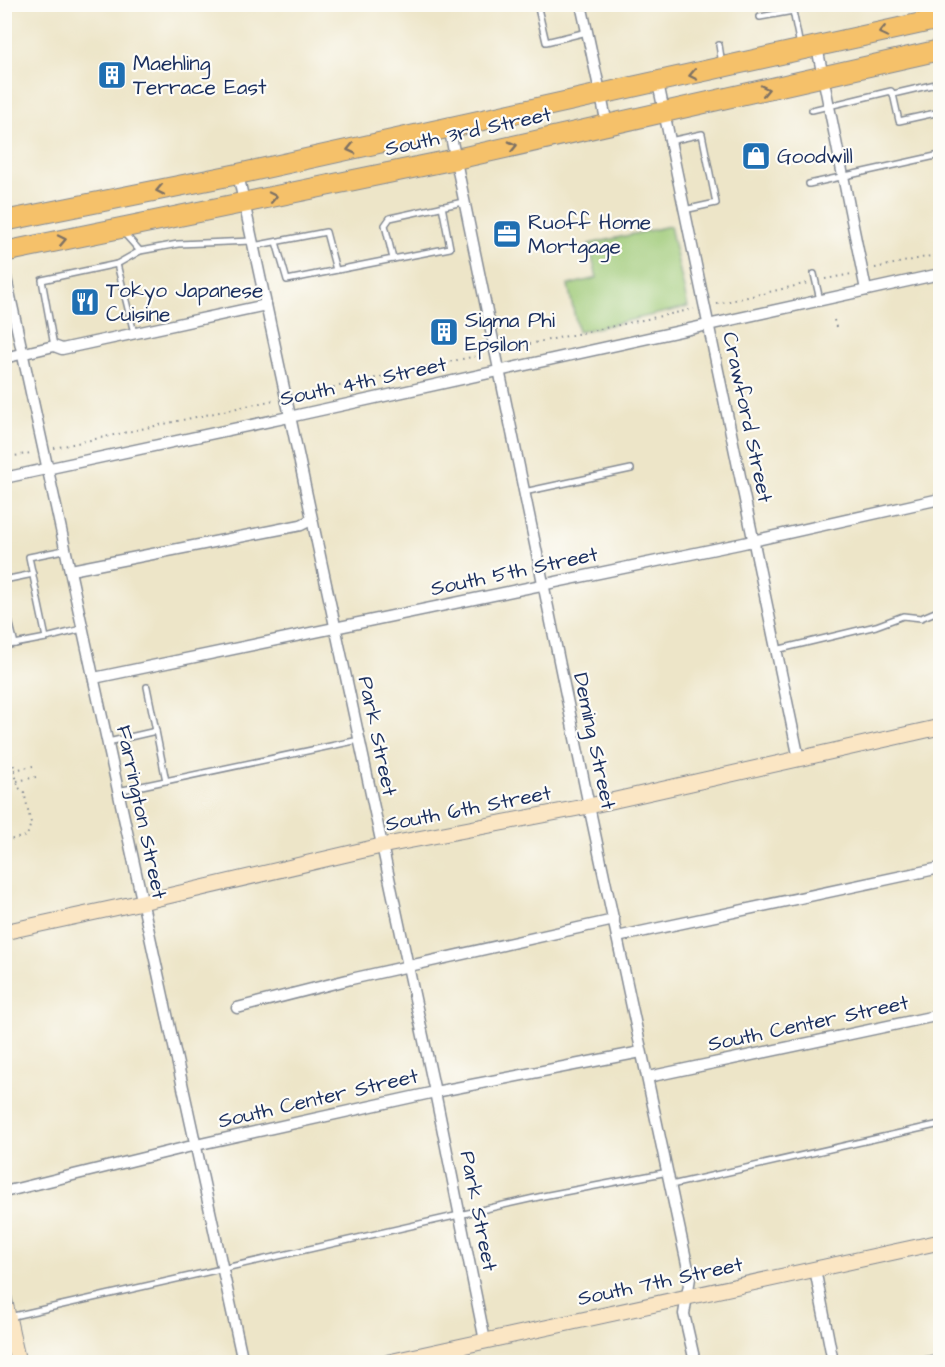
<svg xmlns="http://www.w3.org/2000/svg" width="945" height="1367" font-family="'Architects Daughter',sans-serif">
	<rect width="100%" height="100%" fill="#fdfcf7"/>
	<filter id="ink" filterUnits="userSpaceOnUse"><feTurbulence type="fractalNoise" baseFrequency=".0167" numOctaves="2"/><feDisplacementMap in="SourceGraphic" scale="12" xChannelSelector="R" yChannelSelector="G"/><feConvolveMatrix kernelMatrix="1 2 1 2 8 2 1 2 1" color-interpolation-filters="sRGB"/></filter>
	<filter id="wash" filterUnits="userSpaceOnUse"><feTurbulence type="fractalNoise" baseFrequency=".008" numOctaves="4" result="noise"/><feDisplacementMap in="SourceGraphic" scale="24" xChannelSelector="R" yChannelSelector="G"/><feGaussianBlur stdDeviation="1.35" result="paint"/><feColorMatrix in="noise" values="0 0 0 0 0 0 0 0 0 0 0 0 0 0 0 0 0 1.4 0 .05"/><feComposite in="paint" operator="in"/></filter>
	<g filter="url(#wash)">
		<rect width="100%" height="100%" fill="#ede5c8"/>
		<path fill="#9dc976" stroke="#5c7c6a" stroke-width="1.5" d="M670 226 688 307 578 332 568 285 597 278 589 244Z"/>
	</g>
	<g filter="url(#ink)">
		<g fill="none" stroke-linecap="round" stroke-linejoin="round">
			<g stroke="#848a93" stroke-width="8">
				<g id="lane">
					<path d="M537 4 546 42 587 32"/>
					<path d="M931 4 933 16"/>
					<path d="M760 17 793 11 800 46"/>
					<path d="M719 45 722 64"/>
					<path d="M940 83 893 94 899 121 940 112"/>
					<path d="M812 110 891 91 893 94"/>
					<path d="M670 141 702 134 716 203 684 210"/>
					<path d="M809 184 940 155"/>
					<path d="M123 232 140 251"/>
					<path d="M276 242 287 280 393 259 385 225 390 218 463 202"/>
					<path d="M253 246 326 232 336 270"/>
					<path d="M393 259 450 248 442 206"/>
					<path d="M117 264 134 333"/>
					<path d="M814 274 820 300"/>
					<path d="M54 346 42 280 117 264 140 251 178 244 252 241"/>
					<path d="M524 492 631 469"/>
					<path d="M64 550 29 557 46 638 82 629"/>
					<path d="M4 580 33 574"/>
					<path d="M4 601 15 644"/>
					<path d="M4 646 46 638"/>
					<path d="M776 650 876 626 903 616 921 618 940 610"/>
					<path d="M147 687 156 731"/>
					<path d="M108 742 156 731 166 781"/>
					<path d="M118 791 359 740"/>
					<path d="M671 1185 940 1124"/>
					<path d="M9 1317 543 1196 668 1172"/>
					<path d="M914 1362 940 1357"/>
				</g>
			</g>
			<g stroke="#848a93" stroke-width="13">
				<g id="street">
					<path d="M581 4 607 124"/>
					<path d="M817 47 866 290"/>
					<path d="M658 83 799 759"/>
					<path d="M449 127 589 806 690 1278 684 1314 695 1362"/>
					<path d="M238 174 435 1092 485 1341"/>
					<path d="M4 269 243 1362"/>
					<path d="M4 358 54 346 62 349 266 305"/>
					<path d="M4 478 289 417 940 274"/>
					<path d="M71 570 301 525 311 520"/>
					<path d="M94 678 739 544 940 499"/>
					<path d="M617 937 940 868"/>
					<path d="M237 1008 351 979 614 920"/>
					<path d="M648 1077 940 1015"/>
					<path d="M4 1192 196 1145 435 1092 641 1052"/>
					<path d="M815 1269 833 1362"/>
				</g>
			</g>
			<g stroke="#848a93" stroke-width="17">
				<g id="secondary">
					<path d="M4 932 142 902 381 846 589 806 940 727"/>
					<path d="M4 1298 18 1362"/>
					<path d="M389 1362 940 1242"/>
				</g>
			</g>
			<g stroke="#848a93" stroke-width="22">
				<g id="highway">
					<path d="M4 221 238 174 940 19"/>
					<path d="M4 252 456 159 940 50"/>
				</g>
			</g>
			<g stroke="#848a93" stroke-width="2" stroke-dasharray="1.5 4.5" stroke-linecap="butt">
				<path d="M875 268 940 254"/>
				<path d="M825 279 852 274"/>
				<path d="M717 304 808 283"/>
				<path d="M834 320 836 327"/>
				<path d="M506 349 694 309"/>
				<path d="M298 395 485 354"/>
				<path d="M54 448 274 400"/>
				<path d="M4 458 31 453"/>
				<path d="M4 762H13L18 787 24 792 31 823 27 836 4 841"/>
				<path d="M14 770 33 766"/>
				<path d="M17 781 36 777"/>
			</g>
			<use href="#lane" stroke="#fff" stroke-width="5"/>
			<use href="#street" stroke="#fff" stroke-width="10"/>
			<use href="#secondary" stroke="#fbe6c4" stroke-width="15"/>
			<use href="#highway" stroke="#f5c16b" stroke-width="20"/>
		</g>
		<defs><path id="oneway-chevron" d="M-2-3.5L2.5 0L-2 3.5" fill="none" stroke-width="1.6" stroke-linecap="round" stroke-linejoin="round" transform="scale(1.5)"/></defs>
		<g stroke="#7d7164">
			<use href="#oneway-chevron" transform="translate(883 32) rotate(167)"/>
			<use href="#oneway-chevron" transform="translate(693 75) rotate(168)"/>
			<use href="#oneway-chevron" transform="translate(765 90) rotate(-12)"/>
			<use href="#oneway-chevron" transform="translate(513 146) rotate(-13)"/>
			<use href="#oneway-chevron" transform="translate(351 149) rotate(167)"/>
			<use href="#oneway-chevron" transform="translate(160 190) rotate(169)"/>
			<use href="#oneway-chevron" transform="translate(273 197) rotate(-12)"/>
			<use href="#oneway-chevron" transform="translate(62 240) rotate(-12)"/>
		</g>
	</g>
	<defs>
		<g id="building-square" transform="scale(1.5)"><rect x="-9" y="-9" width="18" height="18" rx="4" fill="#1f6fb2" stroke="#fdfcf7"/><path d="M-4-6H4V6H1V3H-1V6H-4ZM-2.5-4.3h1.7v1.8h-1.7ZM.8-4.3h1.7v1.8H.8ZM-2.5-1h1.7V.8h-1.7ZM.8-1h1.7V.8H.8Z" fill="#fff"/></g>
		<g id="shop-square" transform="scale(1.5)"><rect x="-9" y="-9" width="18" height="18" rx="4" fill="#1f6fb2" stroke="#fdfcf7"/><path d="M-5-2.5h2.3a2.7 3.5 0 0 1 5.4 0H5L5.5 6h-11ZM-1.5-2.5h3a1.5 2.3 0 0 0-3 0Z" fill="#fff"/></g>
		<g id="office-square" transform="scale(1.5)"><rect x="-9" y="-9" width="18" height="18" rx="4" fill="#1f6fb2" stroke="#fdfcf7"/><path d="M-6-3h4V-5.5h4V-3h4V5H-6ZM-1-4.5V-3h2v-1.5ZM-6 0V1H6V0Z" fill="#fff"/></g>
		<g id="restaurant-square" transform="scale(1.5)"><rect x="-9" y="-9" width="18" height="18" rx="4" fill="#1f6fb2" stroke="#fdfcf7"/><path d="M-5-6h1v4h1v-4h1v4h1v-4h1v5L-1.5 .5V6h-2V.5L-5-1ZM5-6V6H3V1.5H1.5Q1.5-4 5-6Z" fill="#fff"/></g>
	</defs>
	<g fill-rule="evenodd">
		<use href="#building-square" x="112" y="75"/>
		<use href="#shop-square" x="756" y="156"/>
		<use href="#office-square" x="507" y="234"/>
		<use href="#restaurant-square" x="85" y="302"/>
		<use href="#building-square" x="444" y="332"/>
	</g>
	<g text-anchor="middle" stroke-width="4.5" stroke-linejoin="round" paint-order="stroke">
		<g font-size="21" fill="#1b2f5e" stroke="#fdfcf7" text-anchor="start">
			<text x="133" y="70">Maehling<tspan x="133" dy="24">Terrace East</tspan></text>
			<text x="777" y="163">Goodwill</text>
			<text x="528" y="229">Ruoff Home<tspan x="528" dy="24">Mortgage</tspan></text>
			<text x="106" y="297">Tokyo Japanese<tspan x="106" dy="24">Cuisine</tspan></text>
			<text x="465" y="327">Sigma Phi<tspan x="465" dy="24">Epsilon</tspan></text>
		</g>
		<g font-size="21" fill="#1b2f5e" stroke="#fdfcf7">
			<text transform="translate(468 131) rotate(-12)" y="7">South 3rd Street</text>
			<text transform="translate(363 381) rotate(-12)" y="7">South 4th Street</text>
			<text transform="translate(748 417) rotate(78)" y="7">Crawford Street</text>
			<text transform="translate(514 571) rotate(-12)" y="7">South 5th Street</text>
			<text transform="translate(378 736) rotate(78)" y="7">Park Street</text>
			<text transform="translate(595 741) rotate(78)" y="7">Deming Street</text>
			<text transform="translate(468 808) rotate(-11)" y="7">South 6th Street</text>
			<text transform="translate(142 812) rotate(78)" y="7">Farrington Street</text>
			<text transform="translate(808 1023) rotate(-12)" y="7">South Center Street</text>
			<text transform="translate(318 1098) rotate(-13)" y="7">South Center Street</text>
			<text transform="translate(479 1211) rotate(79)" y="7">Park Street</text>
			<text transform="translate(660 1281) rotate(-12)" y="7">South 7th Street</text>
		</g>
	</g>
	<rect width="945" height="1367" fill="none" stroke="#fdfcf7" stroke-width="24"/>
</svg>
